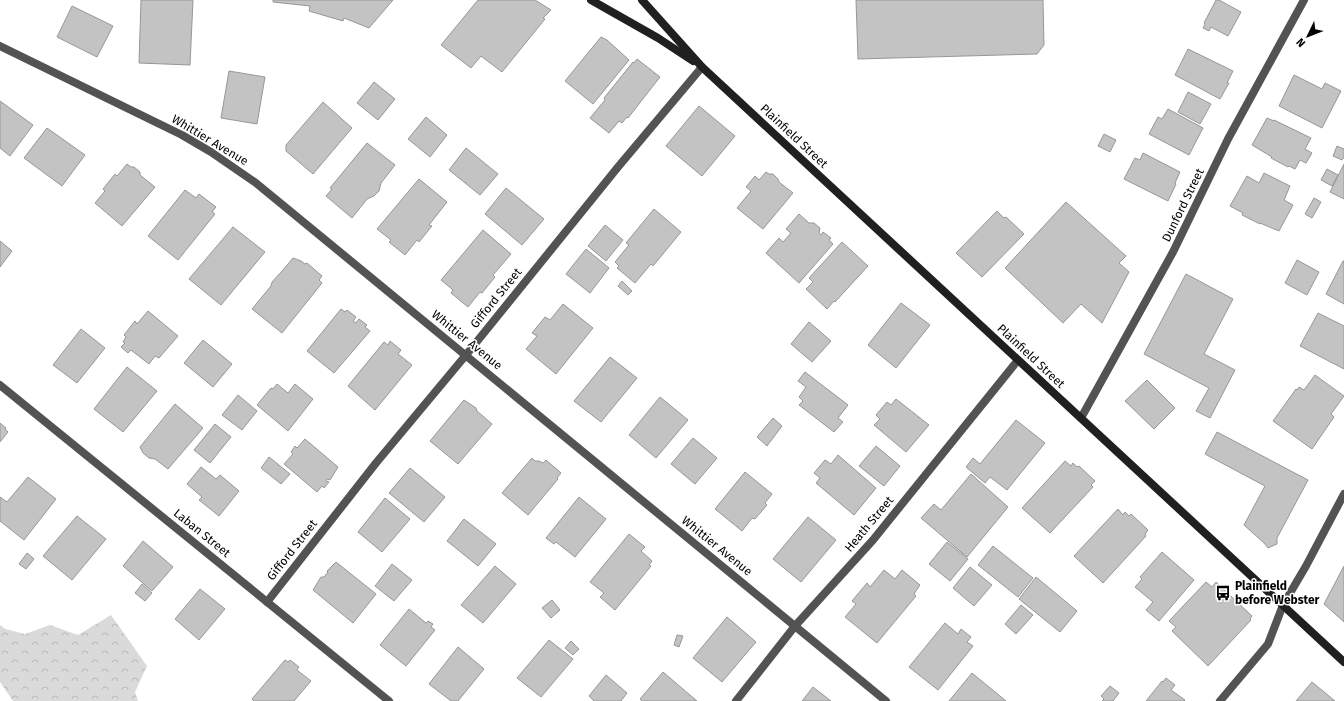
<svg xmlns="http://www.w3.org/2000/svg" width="1344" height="701" font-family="'Fira Sans',sans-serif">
	<defs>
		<pattern id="forest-crowns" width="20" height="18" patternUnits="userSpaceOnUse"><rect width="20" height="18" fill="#dadada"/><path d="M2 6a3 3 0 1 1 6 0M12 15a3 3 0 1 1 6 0" fill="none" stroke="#b9b9b9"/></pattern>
	</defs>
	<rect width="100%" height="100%" fill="#fff"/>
	<path fill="url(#forest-crowns)" d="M111 615 147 666 135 692 138 701H13L0 682V625L5 629 25 634 50 625 78 635Z"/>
	<g fill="#c3c3c3" stroke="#979797">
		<path d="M141 0H193L190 65 139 63Z"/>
		<path d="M273 0H393L369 28 344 18 343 21 309 11 310 6 273 2Z"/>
		<path d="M478 0H535L551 10 543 18 545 19 502 72 481 56 471 68 441 45Z"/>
		<path d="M856 0H1043L1044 45 1037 54 858 59Z"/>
		<path d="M1216 0H1219L1241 12 1228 36 1211 27 1209 31 1203 28 1205 24 1204 23Z"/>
		<path d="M72 6 113 26 97 57 57 37Z"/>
		<path d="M601 37 607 40 629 60 593 104 565 81Z"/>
		<path d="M1188 49 1233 71 1227 83H1229L1220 99 1175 75Z"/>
		<path d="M637 59 660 77 628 118 627 117 622 123 619 121 609 133 590 118 605 100 604 98 633 62 634 63Z"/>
		<path d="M229 71 265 77 257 124 221 118Z"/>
		<path d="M1294 75 1322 89 1325 83 1341 91 1322 128 1279 106Z"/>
		<path d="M374 82 395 99 378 120 357 103Z"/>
		<path d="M1188 92 1211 104 1200 124 1178 112Z"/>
		<path d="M0 101 33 125 10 156 0 148Z"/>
		<path d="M323 102 352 128 313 174 286 151V145Z"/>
		<path d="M699 106 735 136 702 176 666 146Z"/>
		<path d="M1168 109 1203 128 1189 155 1149 134 1158 117 1162 119Z"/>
		<path d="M426 117 447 135 430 157 408 139Z"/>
		<path d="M1267 118 1274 121V120L1311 138 1305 149 1312 153 1306 163 1300 160 1295 169 1289 166 1288 167 1271 158 1272 157 1252 145Z"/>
		<path d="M47 128 85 155 62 186 24 158Z"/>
		<path d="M1104 134 1116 140 1110 152 1098 146Z"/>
		<path d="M367 143 395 165 381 183 379 191 374 196 367 199 352 218 326 196 332 189 330 188Z"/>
		<path d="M1337 146 1344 149V157L1342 160 1333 156Z"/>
		<path d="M466 148 498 174 480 195 449 170Z"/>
		<path d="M1143 153 1180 172 1175 183 1176 184 1168 201 1124 179 1135 158 1140 160Z"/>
		<path d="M127 164 131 167H134L140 172V175L155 187 122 226 95 203 105 191 103 189 115 174 117 176Z"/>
		<path d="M1344 164V199L1330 192Z"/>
		<path d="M1327 169 1338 175 1332 186 1321 180Z"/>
		<path d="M766 172 769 174H773L778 179 779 182 793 193 763 229 737 208 751 191 746 187 755 176 759 180Z"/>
		<path d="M1264 173 1290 186 1284 200 1293 205 1279 231 1260 223V224L1242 215 1243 213 1230 206 1247 176 1259 183Z"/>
		<path d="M419 179 447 202 429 225 432 226 419 242 417 240 405 255 389 242 391 240 377 229Z"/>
		<path d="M506 188 544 219 522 245 485 214Z"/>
		<path d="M185 190 196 198 199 194 216 207 212 212 215 214 178 260 148 236Z"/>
		<path d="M1314 198 1321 202 1312 218 1305 214Z"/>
		<path d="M1066 202 1126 256 1119 263 1129 272 1102 323 1081 304 1063 323 1005 268Z"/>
		<path d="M654 209 681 232 653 266 651 264 635 283 617 268 619 266 615 262 629 245 626 243Z"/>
		<path d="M997 211 1004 218 1006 217 1024 234 982 277 956 253Z"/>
		<path d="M799 214 809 223H814L820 228 819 233 821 235 823 232 831 238 829 240 833 244 799 283 766 253 779 238 783 242 791 233 786 229Z"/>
		<path d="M605 225 623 240 606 261 588 246Z"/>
		<path d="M233 227 265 252 221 305 189 279Z"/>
		<path d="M483 230 511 254 493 275 495 277 482 293 480 292 468 307 451 293 453 290 441 280Z"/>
		<path d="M0 241 12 251 0 267Z"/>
		<path d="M842 242 868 266 835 302 834 301 827 309 806 289 813 282 809 278Z"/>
		<path d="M586 249 609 268 590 293 566 274Z"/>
		<path d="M293 258 301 261 305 264 307 263 322 276 319 280 322 283 282 333 252 309 271 286 272 282 283 270Z"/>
		<path d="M1297 260 1319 272 1307 295 1285 283Z"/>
		<path d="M1343 261H1344V304L1326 294Z"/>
		<path d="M1186 274 1233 299 1204 354 1235 370 1210 418 1196 411 1209 388 1144 354Z"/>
		<path d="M622 281 632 291 628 295 618 286Z"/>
		<path d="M901 303 930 325 896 368 868 345Z"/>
		<path d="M563 304 593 328 556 374 526 349 537 336 532 333 545 317 550 320Z"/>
		<path d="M341 309 345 312 347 310 356 317 353 321 356 323 359 319 367 325 365 327 370 331 334 373 307 351Z"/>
		<path d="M148 311 178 336 159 358 155 356 149 364 131 350 128 353 121 347 125 343 123 342 126 337 124 335 135 321 137 324Z"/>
		<path d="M1318 313 1344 326V369L1300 346Z"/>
		<path d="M809 322 831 341 812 362 791 344Z"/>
		<path d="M81 329 105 348 77 383 53 365Z"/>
		<path d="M203 340 232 364 213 387 184 363Z"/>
		<path d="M390 341 401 350 398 354 412 365 375 410 348 386 384 342 388 345Z"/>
		<path d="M610 357 637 378 601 422 574 401Z"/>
		<path d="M127 367 157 391 123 432 94 409Z"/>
		<path d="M805 372 848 405 838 418 843 422 834 432 799 405 803 401 799 397 806 387 798 381Z"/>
		<path d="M1315 375 1344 396 1331 414 1334 417 1312 449 1273 421 1296 389 1297 390 1299 387 1304 390Z"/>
		<path d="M1147 380 1175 408 1154 429 1125 401Z"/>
		<path d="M277 384 288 393 295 384 313 399 288 431 257 405 271 388 273 389Z"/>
		<path d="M238 395 257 411 242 430 222 415Z"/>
		<path d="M660 397 688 420 656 458 629 435Z"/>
		<path d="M896 399 929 425 906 452 874 425 880 419 876 415 887 402 891 405Z"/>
		<path d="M464 400 476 408 477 411 492 424 458 464 430 441Z"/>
		<path d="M175 404 203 428 168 469 155 459 149 458 143 453 140 447Z"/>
		<path d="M773 418 782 426 767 446 757 437Z"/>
		<path d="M1016 420 1045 443 1007 490 990 477 985 483 966 467 973 458 980 464Z"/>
		<path d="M0 423 6 428 5 429 8 432 0 442Z"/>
		<path d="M215 424 231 437 210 463 194 450Z"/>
		<path d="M1217 432 1308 480 1277 538V544L1268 548 1264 543 1244 525 1265 486 1205 454Z"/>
		<path d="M693 438 717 458 695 484 671 464Z"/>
		<path d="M305 439 338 467 330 480 327 479 326 481 329 482 324 488 322 486 317 492 284 464 293 454 291 452 295 446 297 448Z"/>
		<path d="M876 446 900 466 884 486 859 466Z"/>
		<path d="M838 455 876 488 854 515 816 483 820 478 814 473 825 460 831 464Z"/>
		<path d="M269 457 290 474 281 484 261 468Z"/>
		<path d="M532 458 535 461H539L543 463 546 460 561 473 557 478 558 479 528 515 502 493Z"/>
		<path d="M1065 461 1071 466 1073 463 1077 467 1079 466 1095 481 1091 485 1093 487 1050 533 1022 508Z"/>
		<path d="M201 467 216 479 220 475 239 491 219 516 199 500 202 497 187 484Z"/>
		<path d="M410 468 445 497 424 522 389 493Z"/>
		<path d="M745 472 772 494 765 503 767 505 755 519 752 518 742 531 715 509Z"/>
		<path d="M971 474 1008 507 967 557 921 518 934 504 941 510Z"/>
		<path d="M28 477 56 499 24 540 0 521V497L7 502Z"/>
		<path d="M579 497 606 519 575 557 556 542 554 544 546 538Z"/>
		<path d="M385 498 410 519 382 552 358 532Z"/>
		<path d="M1118 509 1123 515 1125 512 1129 516 1131 514 1148 530 1145 534 1146 536 1103 583 1074 556Z"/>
		<path d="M77 516 106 539 72 580 43 556Z"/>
		<path d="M808 517 836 540 801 582 773 559Z"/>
		<path d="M464 519 496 544 478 566 447 541Z"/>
		<path d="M629 534 645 547 641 551 652 561 649 565 651 566 615 610 600 597 604 593 590 582Z"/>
		<path d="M143 541 173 567 152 591 123 566Z"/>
		<path d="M947 542 968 559 950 581 929 564Z"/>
		<path d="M993 546 1033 578 1018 597 978 565Z"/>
		<path d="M1162 552 1194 580 1159 621 1146 610 1153 602 1135 587 1142 579 1140 577Z"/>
		<path d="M27 553 34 559 26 569 19 564Z"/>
		<path d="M336 562 376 594 353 623 313 590 321 577H324L328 572 327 571Z"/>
		<path d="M392 564 412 580 394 601 375 586Z"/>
		<path d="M495 566 516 584 483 623 461 605Z"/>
		<path d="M1344 566V622L1324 604Z"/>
		<path d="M970 567 992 585 974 606 953 588Z"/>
		<path d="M884 570 895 579 902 570 920 585 914 594 916 596 877 643 845 617 856 604 852 601 867 583 870 587Z"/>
		<path d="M1036 577 1077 611 1060 632 1019 599Z"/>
		<path d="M1206 582 1212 587 1216 582 1252 616 1250 619 1251 620 1208 666 1172 631 1176 627 1169 621Z"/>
		<path d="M142 584 152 593 145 601 135 593Z"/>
		<path d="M200 589 225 609 199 640 175 619Z"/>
		<path d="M552 600 560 610 551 618 542 608Z"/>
		<path d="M1021 605 1033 615 1016 634 1005 624Z"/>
		<path d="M409 609 426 623 428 621 433 624 431 627 435 630 406 666 380 645Z"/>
		<path d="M727 617 756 642 722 682 693 658Z"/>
		<path d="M945 623 958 634 961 629 971 637 967 642 973 646 938 690 909 667Z"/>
		<path d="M677 635 683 636 679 647 674 645Z"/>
		<path d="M549 640 573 659 541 697 517 678Z"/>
		<path d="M571 641 579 649 573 655 565 648Z"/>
		<path d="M458 647 484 669 458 701H451L429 684Z"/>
		<path d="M285 660 288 662 290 660 299 667 297 670 311 681 294 701H254L252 699Z"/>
		<path d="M663 672 697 701H642L640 699Z"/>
		<path d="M972 673 1006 701H949Z"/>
		<path d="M606 675 627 693 621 701H594L589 696Z"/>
		<path d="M1166 678 1175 685 1171 690 1185 700 1184 701H1146L1162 681 1163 682Z"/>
		<path d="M1312 682 1335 701H1296Z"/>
		<path d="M1110 686 1119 693 1113 701H1102L1104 699 1101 696Z"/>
		<path d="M813 687 831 701H802Z"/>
	</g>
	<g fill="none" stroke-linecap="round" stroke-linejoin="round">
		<g stroke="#535353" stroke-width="8">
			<path d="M0 46 182 135 211 152 256 183 886 701"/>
			<path d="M0 385 389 701"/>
			<path d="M1081 418 1173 252 1228 139 1304 0"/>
			<path d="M267 602 376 463 466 355 618 167 702 67"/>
			<path d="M736 701 795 626 873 540 1018 360"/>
			<path d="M1220 701 1268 644 1283 605"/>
		</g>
		<path stroke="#535353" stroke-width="8" d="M1283 605 1306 566 1344 494"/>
		<g stroke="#202020" stroke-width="8">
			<path d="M591 0 658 38 693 61"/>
			<path d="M642 0 702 67 1344 662"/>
		</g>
	</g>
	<defs>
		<g id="bus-bare" transform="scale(1.2)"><path d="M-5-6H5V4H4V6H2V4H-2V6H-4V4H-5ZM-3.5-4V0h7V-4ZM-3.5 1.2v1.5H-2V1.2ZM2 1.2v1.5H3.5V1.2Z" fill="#000" stroke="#fff" stroke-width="2.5" paint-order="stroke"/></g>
	</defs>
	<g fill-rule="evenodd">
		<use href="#bus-bare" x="1223" y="593"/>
	</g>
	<g text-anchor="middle" stroke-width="3" stroke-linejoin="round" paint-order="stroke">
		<g font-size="12" fill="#000" stroke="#fff">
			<text transform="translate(794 136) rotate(43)" y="4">Plainfield Street</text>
			<text transform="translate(210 140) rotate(31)" y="4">Whittier Avenue</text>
			<text transform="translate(1183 205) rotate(-64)" y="4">Dunford Street</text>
			<text transform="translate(496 298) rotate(-51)" y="4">Gifford Street</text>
			<text transform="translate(467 340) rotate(39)" y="4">Whittier Avenue</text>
			<text transform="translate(1031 356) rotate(43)" y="4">Plainfield Street</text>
			<text transform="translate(869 524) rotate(-50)" y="4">Heath Street</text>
			<text transform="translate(202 533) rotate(39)" y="4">Laban Street</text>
			<text transform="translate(717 546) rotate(39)" y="4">Whittier Avenue</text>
			<text transform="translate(292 550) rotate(-52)" y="4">Gifford Street</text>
		</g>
		<g font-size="12" font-weight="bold" fill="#000" stroke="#fff" text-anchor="start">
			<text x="1235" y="590">Plainfield<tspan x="1235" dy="14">before Webster</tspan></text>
		</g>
	</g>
	<g transform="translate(1308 36) rotate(227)" stroke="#ffffff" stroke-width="3" paint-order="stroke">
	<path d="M0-3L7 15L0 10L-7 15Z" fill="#000000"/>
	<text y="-6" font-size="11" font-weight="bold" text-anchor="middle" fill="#000000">N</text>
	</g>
</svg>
